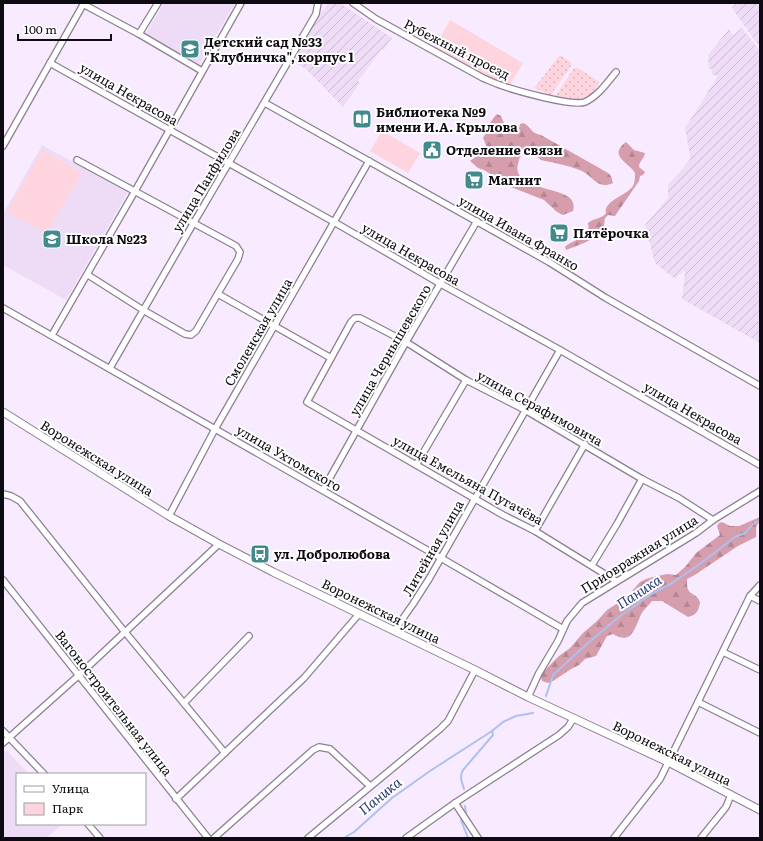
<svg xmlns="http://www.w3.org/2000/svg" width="763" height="841" font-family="Literata,serif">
	<defs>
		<pattern id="industrial-furrows" width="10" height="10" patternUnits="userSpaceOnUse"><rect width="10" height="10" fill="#eedcf6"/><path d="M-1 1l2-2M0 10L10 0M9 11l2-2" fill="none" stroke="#cbbbd2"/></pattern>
		<pattern id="grass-dots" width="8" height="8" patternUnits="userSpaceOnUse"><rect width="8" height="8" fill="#fed5df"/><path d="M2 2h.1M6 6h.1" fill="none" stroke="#d8b6be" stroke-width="1.8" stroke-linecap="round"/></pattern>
		<pattern id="forest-firs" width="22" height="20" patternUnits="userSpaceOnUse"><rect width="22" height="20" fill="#d69dac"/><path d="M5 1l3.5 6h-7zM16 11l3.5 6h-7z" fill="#b68693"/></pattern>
	</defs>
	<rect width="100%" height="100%" fill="#f8ebff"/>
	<g fill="#eedcf6">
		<path d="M164 3H235L199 65 146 33Z"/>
		<path d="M42 145 128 192 66 300 3 265V214Z"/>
		<path d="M7 751 29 774H17V824H63L46 838H3V754Z"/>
	</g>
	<g fill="url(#industrial-furrows)">
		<path d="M328 3H340L392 38 384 50 382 49 358 81 360 83 343 107 307 70 293 61 312 26Z"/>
		<path d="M736 3H760V46L756 42 732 8Z"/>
		<path d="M742 28 760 51V343L682 299 685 272 683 271 675 279 655 263 645 225 668 198V185L689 161 690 156 685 128 718 76 712 75V69H709L708 55 729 29 733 35Z"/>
	</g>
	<g fill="url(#grass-dots)">
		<path d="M560 55 571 62V66L551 95 534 88Z"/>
		<path d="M574 68H578L600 82C596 87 592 95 587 98 580 102 562 99 555 97Z"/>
	</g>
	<g fill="url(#forest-firs)">
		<path d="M497 114 501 116 506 128 513 134H518L520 124 523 123C532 127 530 133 541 135L608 173 611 176 613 183C597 190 594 177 582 171 573 167 556 163 545 161L541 160 535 155 523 153C520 156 519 159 518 164 511 189 560 187 571 199 574 203 574 207 573 211L563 215 557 212 544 200 511 187 484 170 478 168 470 161 486 149V145L483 138C488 130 490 120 497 114Z"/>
		<path d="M626 142 634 150 645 153C644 159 639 161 639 167L645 172 643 175 640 176 639 181 615 216 608 215 605 218 604 225 606 232 603 237 590 240 584 243 566 250 565 247C573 239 592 238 588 223 593 218 602 219 606 213 603 201 626 196 633 186 635 183 635 177 635 173 630 163 607 156 626 142Z"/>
		<path d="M760 517V522C754 526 757 531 756 537L738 546 693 576 687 579C686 598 695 590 700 602 699 610 697 615 688 617L662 601H652C648 606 642 611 640 617 634 630 631 645 613 634L607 636 596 656 585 659 579 665 571 669 553 681 548 683 542 681 541 677 542 673 559 656 570 648 583 633 597 621 607 610 627 597 640 582 646 579 653 577 667 574 676 575 686 566 696 553 720 535 717 526 719 523 722 522 730 526H739Z"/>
	</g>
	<g fill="#fed5df">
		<path d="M450 20 523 63 510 85C483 77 459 61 435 47Z"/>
		<path d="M382 131 420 153 408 173 370 151Z"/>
		<path d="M42 150 82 173 46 234 7 212Z"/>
	</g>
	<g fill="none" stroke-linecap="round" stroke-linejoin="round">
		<g stroke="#adc0f0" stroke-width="2">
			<path d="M546 696 553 675 588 643 619 617 651 594 672 583 697 566 735 537 745 533 753 524 760 520"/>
			<path d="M464 789C462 782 459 777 463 770L493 735 492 731"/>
			<path d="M465 806 466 814 461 820 468 838"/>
			<path d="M344 838 354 832 392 798 430 771 492 731 503 722 516 716 533 713"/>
		</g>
		<g stroke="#8b7f91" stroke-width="8">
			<g id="minor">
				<path d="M353 3 376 19 483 78C488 80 494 83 500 85 514 90 573 107 585 102 598 96 607 83 616 72"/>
				<path d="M83 4 139 34 202 71"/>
				<path d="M139 34 158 3"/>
				<path d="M50 63 334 222 441 284 560 350 760 465"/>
				<path d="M265 103 549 262 606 298 760 386"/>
				<path d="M3 146 84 3"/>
				<path d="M77 160 236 246 240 252 238 259 196 331 191 335 185 334 143 310 88 275"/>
				<path d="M218 294 331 358"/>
				<path d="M3 308 441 558 563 629"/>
				<path d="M52 335 135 191 241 3"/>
				<path d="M110 368 193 224 316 14 318 3"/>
				<path d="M416 465 466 380"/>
				<path d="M323 490 406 342 477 221"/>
				<path d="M3 494 11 496 20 501 120 626 225 753"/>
				<path d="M169 516 215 429 369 161"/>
				<path d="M535 531 585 444"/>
				<path d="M592 565 617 524 642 479"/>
				<path d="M3 580 208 838"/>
				<path d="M616 581 535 531 503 515 307 402 351 322 355 318H360L406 342 466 380 525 410 642 479 679 498 713 520"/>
				<path d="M750 596 760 601"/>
				<path d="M394 631 413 604 429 579 560 350"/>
				<path d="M723 652 760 670"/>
				<path d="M528 697 539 673 558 641 567 621 582 603 696 533 713 520 760 491"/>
				<path d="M698 702 760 733"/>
				<path d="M184 703 249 636"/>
				<path d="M3 731 44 774"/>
				<path d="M3 743 78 676 219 544"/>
				<path d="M176 799 304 678 359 614"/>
				<path d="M455 803 478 838"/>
				<path d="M88 824 100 838"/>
				<path d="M214 838 313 750 319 747 330 749 370 786"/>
				<path d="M308 838 440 729 448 721 475 670"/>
				<path d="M406 838 455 803 559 735 568 727 573 719"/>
				<path d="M614 838 660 779 750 596 760 585"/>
				<path d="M701 838 726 807 731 795"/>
			</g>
		</g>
		<g stroke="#8b7f91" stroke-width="9">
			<path id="tertiary" d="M3 412 169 516 219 544 273 572 475 670 528 697 668 762 760 810"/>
		</g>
		<use href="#minor" stroke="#fff" stroke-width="5.5"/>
		<use href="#tertiary" stroke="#fff" stroke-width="7"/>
	</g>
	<defs>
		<g id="school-square" transform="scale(1)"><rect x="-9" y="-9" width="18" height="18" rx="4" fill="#428a8c" stroke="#fff"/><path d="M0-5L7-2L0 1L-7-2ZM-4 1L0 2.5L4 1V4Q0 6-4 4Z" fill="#fff"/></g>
		<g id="library-square" transform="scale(1)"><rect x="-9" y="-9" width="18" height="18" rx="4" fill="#428a8c" stroke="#fff"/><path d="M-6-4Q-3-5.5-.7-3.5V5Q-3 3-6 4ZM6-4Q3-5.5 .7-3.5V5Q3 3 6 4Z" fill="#fff"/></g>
		<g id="civic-square" transform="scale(1)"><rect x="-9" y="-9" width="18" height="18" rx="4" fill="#428a8c" stroke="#fff"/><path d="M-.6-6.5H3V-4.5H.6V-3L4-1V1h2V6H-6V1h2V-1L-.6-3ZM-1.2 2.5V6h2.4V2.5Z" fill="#fff"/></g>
		<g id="supermarket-square" transform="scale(1)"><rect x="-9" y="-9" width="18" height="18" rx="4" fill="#428a8c" stroke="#fff"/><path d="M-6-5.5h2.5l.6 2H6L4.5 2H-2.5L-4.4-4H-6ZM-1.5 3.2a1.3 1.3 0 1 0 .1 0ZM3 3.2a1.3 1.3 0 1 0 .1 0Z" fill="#fff"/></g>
		<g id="bus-square" transform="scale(1)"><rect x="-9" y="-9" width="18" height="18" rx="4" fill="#428a8c" stroke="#fff"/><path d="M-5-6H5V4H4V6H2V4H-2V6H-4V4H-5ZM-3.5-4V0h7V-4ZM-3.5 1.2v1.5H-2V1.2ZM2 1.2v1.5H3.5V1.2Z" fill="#fff"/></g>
	</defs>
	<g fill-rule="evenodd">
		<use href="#school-square" x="190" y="49"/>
		<use href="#library-square" x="362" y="119"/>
		<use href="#civic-square" x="432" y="150"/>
		<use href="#supermarket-square" x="474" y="180"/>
		<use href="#supermarket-square" x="559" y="233"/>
		<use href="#school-square" x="52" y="239"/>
		<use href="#bus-square" x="260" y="554"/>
	</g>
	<g text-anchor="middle" stroke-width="4" stroke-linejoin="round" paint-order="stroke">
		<g font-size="13" font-weight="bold" fill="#0e0a11" stroke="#fff" text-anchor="start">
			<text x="204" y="47">Детский сад №33<tspan x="204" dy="15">"Клубничка", корпус 1</tspan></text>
			<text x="376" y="117">Библиотека №9<tspan x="376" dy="15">имени И.А. Крылова</tspan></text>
			<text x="446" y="155">Отделение связи</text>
			<text x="488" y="185">Магнит</text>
			<text x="573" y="238">Пятёрочка</text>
			<text x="66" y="244">Школа №23</text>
			<text x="274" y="559">ул. Добролюбова</text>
		</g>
		<g font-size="13" fill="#0e0a11" stroke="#fff">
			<text transform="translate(457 49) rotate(27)" y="5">Рубежный проезд</text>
			<text transform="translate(129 94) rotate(30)" y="5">улица Некрасова</text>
			<text transform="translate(206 180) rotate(-59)" y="5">улица Панфилова</text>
			<text transform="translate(519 233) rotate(30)" y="5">улица Ивана Франко</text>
			<text transform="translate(411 254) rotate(30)" y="5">улица Некрасова</text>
			<text transform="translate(258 332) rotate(-60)" y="5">Смоленская улица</text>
			<text transform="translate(390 350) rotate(-60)" y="5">улица Чернышевского</text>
			<text transform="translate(540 408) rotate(29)" y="5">улица Серафимовича</text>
			<text transform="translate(693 413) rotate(30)" y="5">улица Некрасова</text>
			<text transform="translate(97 458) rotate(32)" y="5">Воронежская улица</text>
			<text transform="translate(289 458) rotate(30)" y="5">улица Ухтомского</text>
			<text transform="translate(468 480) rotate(29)" y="5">улица Емельяна Пугачёва</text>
			<text transform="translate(433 548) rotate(-60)" y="5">Литейная улица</text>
			<text transform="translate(639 554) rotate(-32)" y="5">Приовражная улица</text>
			<text transform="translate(381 611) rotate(26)" y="5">Воронежская улица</text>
			<text transform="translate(114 703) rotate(52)" y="5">Вагоностроительная улица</text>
			<text transform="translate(672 753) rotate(26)" y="5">Воронежская улица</text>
		</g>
		<g font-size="14" font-style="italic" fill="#2d407a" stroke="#fff">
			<text transform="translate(639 592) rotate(-33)" y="5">Паника</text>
			<text transform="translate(380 796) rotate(-39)" y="5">Паника</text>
		</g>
	</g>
	<rect width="763" height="841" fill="none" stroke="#0e0a11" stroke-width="8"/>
	<rect x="16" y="773" width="130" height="52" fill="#ffffff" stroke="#9f9da0"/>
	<rect x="24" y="786" width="20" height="6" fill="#ffffff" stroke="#9f9da0"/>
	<text x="52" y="793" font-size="12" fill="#0e0a11">Улица</text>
	<rect x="24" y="803" width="20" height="12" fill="#fed5df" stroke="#9f9da0"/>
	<text x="52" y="813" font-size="12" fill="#0e0a11">Парк</text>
	<path d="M18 34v6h93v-6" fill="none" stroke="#0e0a11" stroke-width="2"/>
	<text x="24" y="34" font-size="12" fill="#0e0a11" stroke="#ffffff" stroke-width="3" paint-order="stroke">100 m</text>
</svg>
